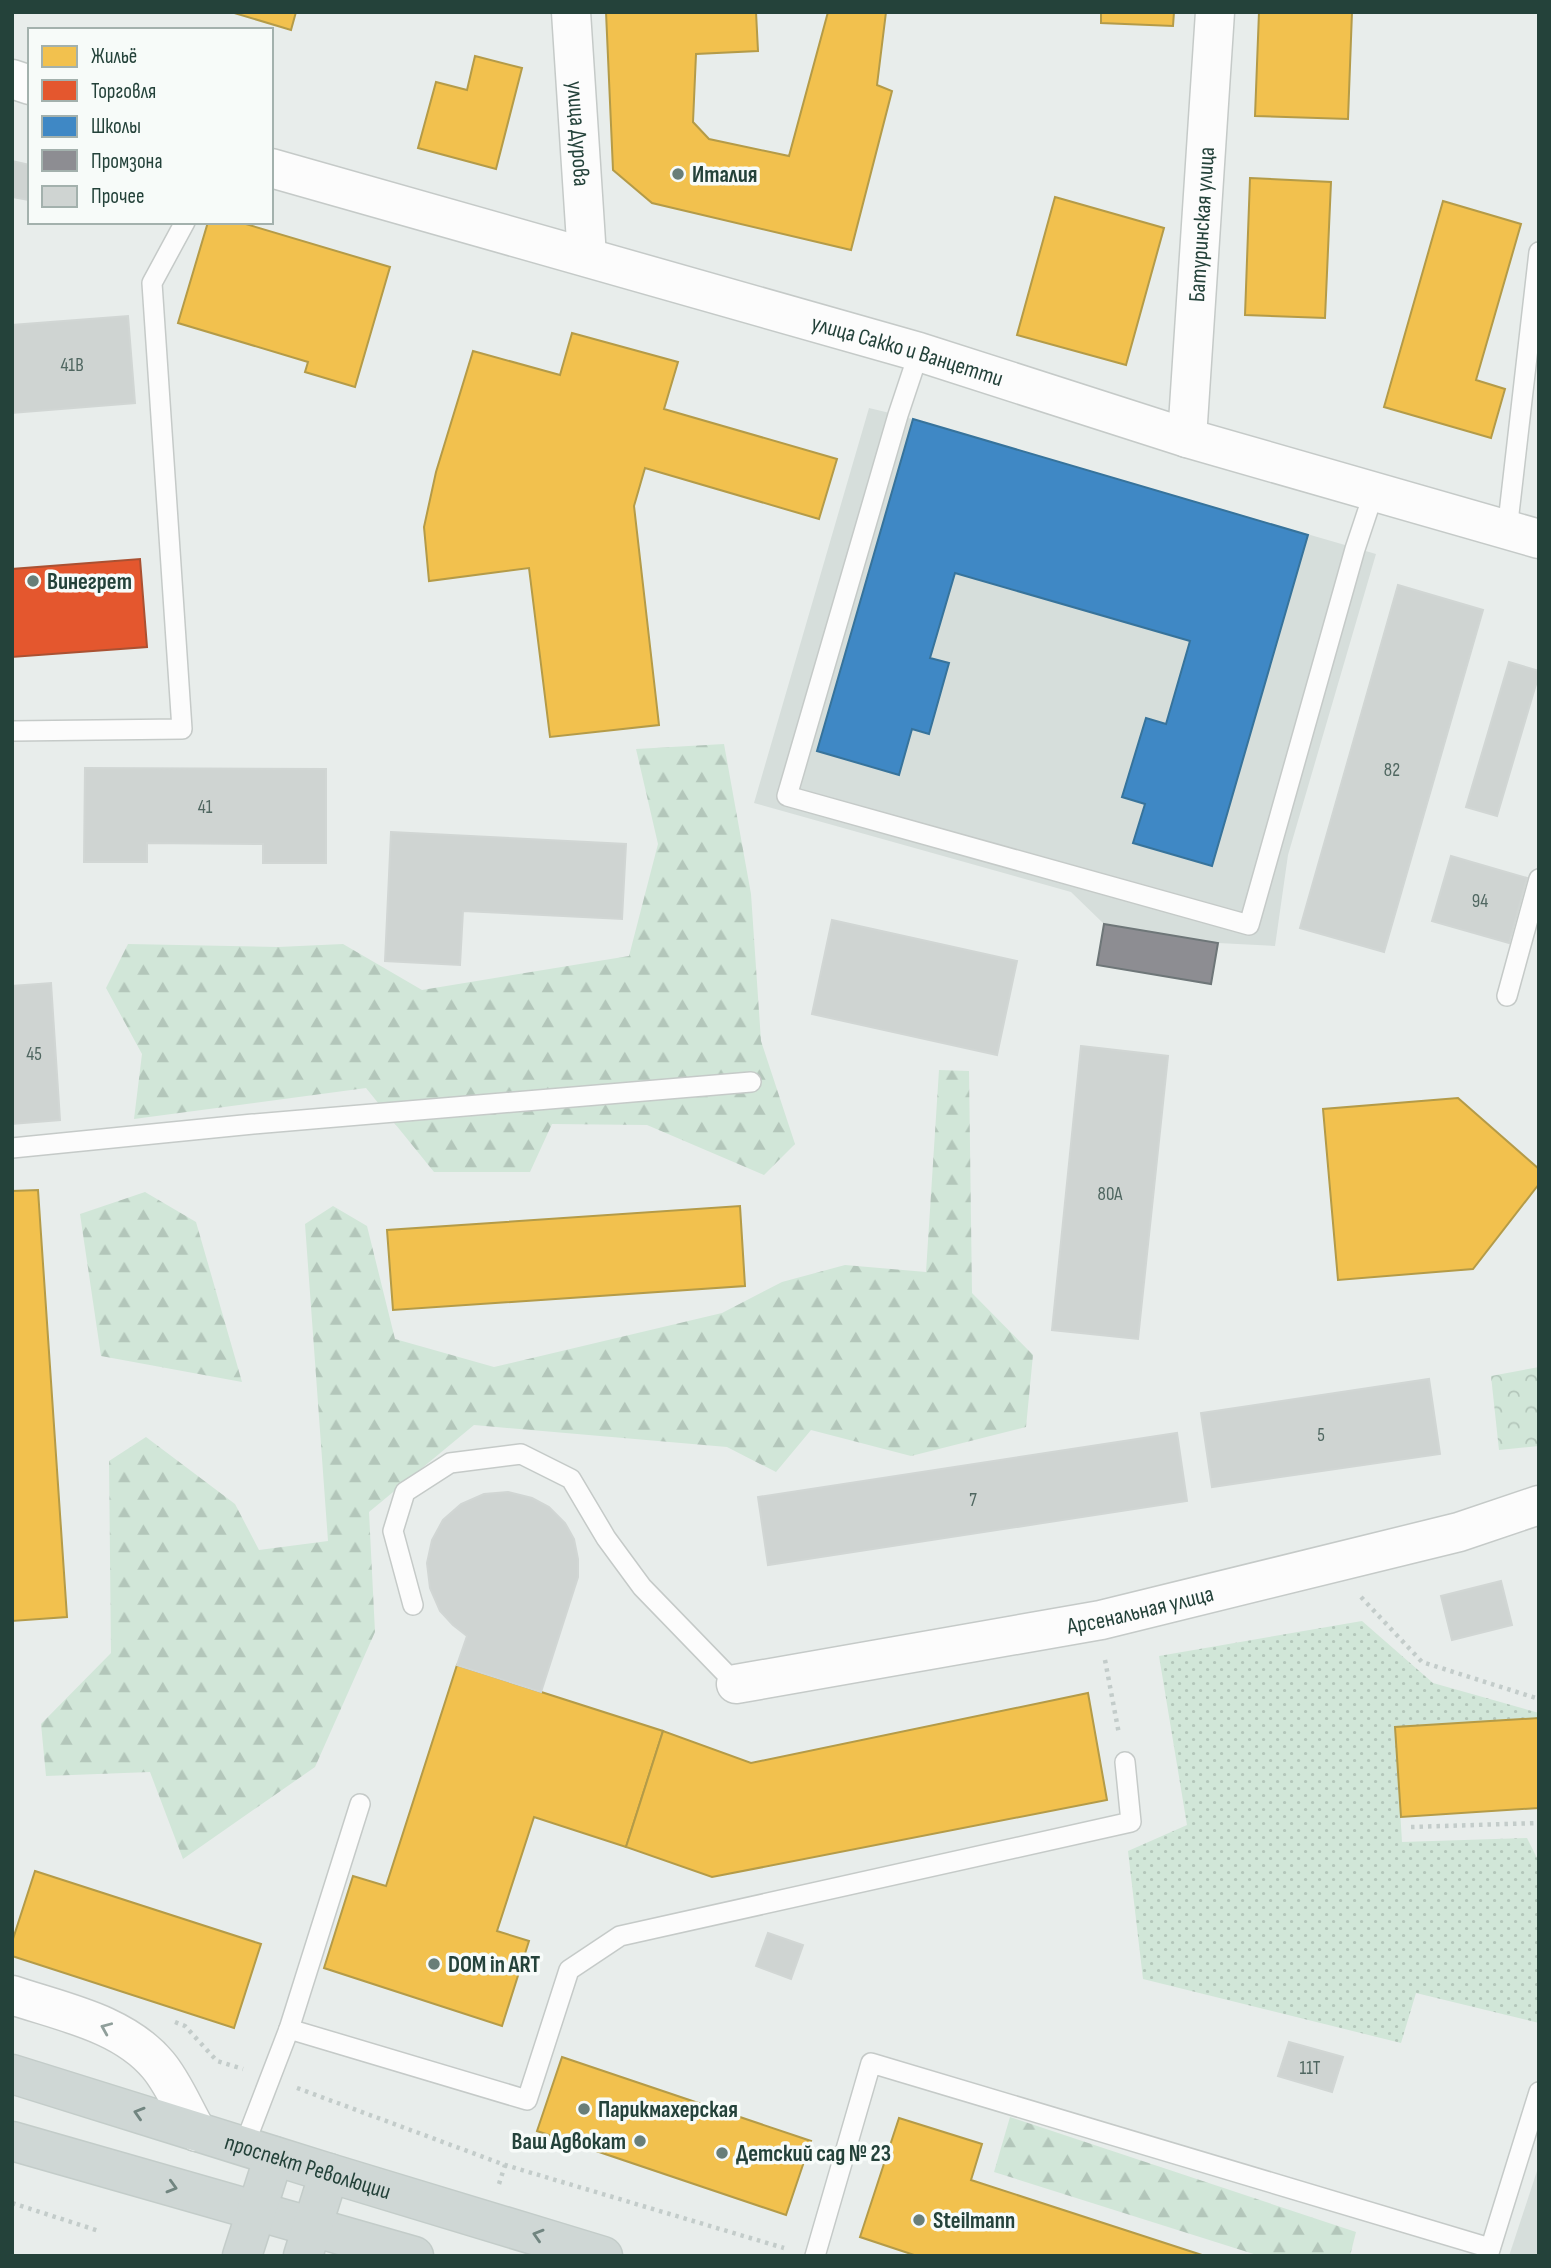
<svg xmlns="http://www.w3.org/2000/svg" width="1551" height="2268" font-family="'Sofia Sans Condensed',sans-serif">
	<defs>
		<pattern id="grass-dots" width="8" height="8" patternUnits="userSpaceOnUse" patternTransform="scale(1.75)"><rect width="8" height="8" fill="#d1e6d8"/><path d="M2 2h.1M6 6h.1" fill="none" stroke="#b3c6ba" stroke-width="1.8" stroke-linecap="round"/></pattern>
		<pattern id="forest-firs" width="22" height="20" patternUnits="userSpaceOnUse" patternTransform="scale(1.75)"><rect width="22" height="20" fill="#d1e6d8"/><path d="M5 1l3.5 6h-7zM16 11l3.5 6h-7z" fill="#b3c6ba"/></pattern>
		<pattern id="park-crowns" width="20" height="18" patternUnits="userSpaceOnUse" patternTransform="scale(1.75)"><rect width="20" height="18" fill="#d1e6d8"/><path d="M2 6a3 3 0 1 1 6 0M12 15a3 3 0 1 1 6 0" fill="none" stroke="#b3c6ba"/></pattern>
	</defs>
	<rect width="100%" height="100%" fill="#e8edeb"/>
	<g fill="#d6dedb">
		<path d="M869 408 898 415 1376 554 1288 855 1275 946 1218 943 1211 984 1097 965 1104 924 1071 892 754 803Z"/>
		<path d="M1539 2165V2256H1509Z"/>
	</g>
	<path fill="url(#grass-dots)" d="M1362 1621 1433 1683 1539 1713V1718L1395 1728 1402 1842 1527 1838 1539 1862V2023L1416 1993 1401 2043 1143 1979 1128 1851 1187 1825 1159 1656Z"/>
	<g fill="url(#forest-firs)">
		<path d="M724 744 751 894 761 1041 795 1144 764 1175 647 1125 552 1124 530 1172H434L366 1088 134 1119 142 1054 106 988 128 944 278 947 343 944 422 990 629 956 658 844 636 749Z"/>
		<path d="M939 1070 969 1071 972 1293 1033 1355 1026 1427 911 1456 811 1430 776 1472 727 1447 474 1425 369 1512 375 1632 315 1767 183 1859 150 1772 46 1776 41 1724 111 1653 109 1461 146 1437 235 1504 259 1550 328 1541 305 1224 333 1206 367 1226 395 1339 494 1367 722 1313 782 1282 845 1265 926 1272Z"/>
		<path d="M145 1192 196 1222 242 1382 101 1356 80 1214Z"/>
		<path d="M1010 2117 1356 2232 1350 2256H1260L994 2172Z"/>
	</g>
	<path fill="url(#park-crowns)" d="M1539 1367V1446L1499 1450 1491 1376Z"/>
	<g fill="#f2c14e" stroke="#b49b48" stroke-width="2">
		<path d="M231 12H296L291 30Z"/>
		<path d="M606 12H756L758 51 696 54 693 122 709 139 789 156 828 12H886L877 85 892 91 851 250 652 203 613 170Z"/>
		<path d="M1101 12H1174L1173 26 1101 23Z"/>
		<path d="M1259 12H1352L1348 119 1255 116Z"/>
		<path d="M475 56 522 68 496 169 418 148 436 82 467 90Z"/>
		<path d="M1250 178 1331 182 1325 318 1245 315Z"/>
		<path d="M1055 197 1164 228 1126 365 1017 335Z"/>
		<path d="M1443 201 1521 224 1476 380 1505 389 1491 438 1384 407Z"/>
		<path d="M208 222H239L390 267 355 387 305 372 308 362 178 323Z"/>
		<path d="M572 333 678 362 664 409 837 459 819 519 645 468 634 506 659 725 550 737 529 568 429 581 424 527 436 472 473 351 560 375Z"/>
		<path d="M1458 1098 1539 1169V1184L1473 1269 1338 1280 1323 1109Z"/>
		<path d="M38 1190 67 1617 12 1621V1191Z"/>
		<path d="M740 1206 745 1286 393 1310 387 1230Z"/>
		<path d="M457 1665 663 1731 626 1847 534 1817 497 1931 529 1941 502 2026 324 1968 353 1876 386 1886Z"/>
		<path d="M1088 1693 1107 1800 712 1877 626 1847 663 1731 751 1763Z"/>
		<path d="M1539 1718V1808L1401 1817 1395 1727Z"/>
		<path d="M35 1871 261 1944 234 2028 12 1956V1942Z"/>
		<path d="M562 2057 811 2141 786 2215 537 2131Z"/>
		<path d="M899 2118 982 2144 971 2180 1205 2256H917L860 2237Z"/>
	</g>
	<path fill="#e4572e" stroke="#aa5132" stroke-width="2" d="M140 559 147 647 12 657V569Z"/>
	<path fill="#3f88c5" stroke="#37739b" stroke-width="2" d="M913 419 1308 535 1212 866 1133 843 1145 804 1122 797 1146 718 1166 724 1190 641 955 573 930 658 949 663 929 734 912 729 899 775 817 751Z"/>
	<path fill="#8d8d92" stroke="#6e7678" stroke-width="2" d="M1104 924 1218 943 1211 984 1097 965Z"/>
	<g fill="#cfd4d2" stroke="#d1d6d4" stroke-width="2">
		<path d="M12 161 30 165 29 200 12 197Z"/>
		<path d="M128 316 135 403 12 413V325Z"/>
		<path d="M1398 585 1483 610 1384 952 1300 928Z"/>
		<path d="M1509 662 1539 671V674L1497 816 1466 807Z"/>
		<path d="M85 768 326 769V863H263V844L147 843V862H84Z"/>
		<path d="M391 832 626 844 622 919 463 911 460 965 385 961Z"/>
		<path d="M1451 856 1527 878 1509 943 1432 921Z"/>
		<path d="M832 920 1017 961 997 1055 812 1014Z"/>
		<path d="M51 983 60 1120 12 1124V986Z"/>
		<path d="M1081 1046 1168 1056 1138 1339 1052 1330Z"/>
		<path d="M1429 1379 1440 1454 1212 1487 1201 1413Z"/>
		<path d="M1177 1433 1187 1501 768 1565 758 1497Z"/>
		<path d="M508 1492 532 1498 549 1507 565 1523 574 1539 578 1559V1577L541 1692 457 1665 467 1636 453 1625 440 1611 430 1588 427 1563 432 1540 443 1520 461 1504 484 1494Z"/>
		<path d="M1501 1581 1512 1625 1452 1640 1441 1596Z"/>
		<path d="M768 1933 803 1945 791 1979 756 1966Z"/>
		<path d="M1289 2042 1343 2057 1332 2092 1278 2076Z"/>
	</g>
	<g fill="none" stroke-linecap="round" stroke-linejoin="round">
		<g stroke="#c5cac8" stroke-width="22">
			<g id="service">
				<path d="M919 352 898 415 787 796 1249 925 1355 549 1374 492"/>
				<path d="M1507 531 1539 252"/>
				<path d="M12 731 182 729 152 283 185 222"/>
				<path d="M1507 996 1539 879"/>
				<path d="M12 1148 253 1124 751 1082"/>
				<path d="M413 1605 393 1531 405 1492 450 1463 521 1454 571 1479 606 1538 642 1587 736 1684"/>
				<path d="M289 2029 527 2100 569 1970 620 1936 1131 1822 1125 1762"/>
				<path d="M244 2146 289 2029 360 1804"/>
				<path d="M815 2256 871 2063 1490 2248"/>
				<path d="M1488 2256 1539 2092"/>
			</g>
		</g>
		<g stroke="#c5cac8" stroke-width="41">
			<g id="minor">
				<path id="s1" d="M571 12 587 257"/>
				<path id="s2" d="M1187 438 1215 12"/>
				<path id="s3" d="M736 1684 1101 1620 1459 1532 1539 1505"/>
			</g>
		</g>
		<g stroke="#c5cac8" stroke-width="41">
			<g id="tertiary">
				<path d="M12 79 30 85"/>
				<path id="s4" d="M271 168 919 352 1187 438 1539 539"/>
				<path d="M12 1995C62 2012 123 2023 158 2065 174 2084 184 2110 197 2132"/>
			</g>
		</g>
		<g stroke="#c3ccc9" stroke-width="41">
			<g id="primary">
				<path id="s5" d="M12 2074 329 2173 603 2256"/>
				<path d="M12 2141 414 2256"/>
				<path d="M242 2256 274 2156"/>
				<path d="M303 2256 329 2173"/>
			</g>
		</g>
		<g stroke="#c3ccca" stroke-width="4.5" stroke-dasharray="3.5 5" stroke-linecap="butt">
			<path d="M1361 1597 1422 1662 1539 1699"/>
			<path d="M1105 1660 1119 1734"/>
			<path d="M1411 1827 1539 1823"/>
			<path d="M175 2022 185 2026 217 2061 243 2069"/>
			<path d="M297 2088 505 2165 784 2248"/>
			<path d="M499 2184 505 2165"/>
			<path d="M12 2203 99 2231"/>
		</g>
		<use href="#service" stroke="#fcfcfc" stroke-width="19"/>
		<use href="#minor" stroke="#fcfcfc" stroke-width="38"/>
		<use href="#tertiary" stroke="#fcfcfc" stroke-width="38"/>
		<use href="#primary" stroke="#cfd7d5" stroke-width="38"/>
	</g>
	<defs><path id="oneway-chevron" d="M-2-3.5L2.5 0L-2 3.5" fill="none" stroke-width="1.6" stroke-linecap="round" stroke-linejoin="round" transform="scale(1.75)"/></defs>
	<use stroke="#909f9b" href="#oneway-chevron" transform="translate(106 2028) rotate(-157)"/>
	<g stroke="#718580">
		<use href="#oneway-chevron" transform="translate(139 2113) rotate(-163)"/>
		<use href="#oneway-chevron" transform="translate(172 2187) rotate(16)"/>
		<use href="#oneway-chevron" transform="translate(538 2235) rotate(-163)"/>
	</g>
	<g fill="#697e78" stroke="#f7fbf9" stroke-width="2.5">
		<circle cx="678" cy="174" r="7"/>
		<circle cx="33" cy="581" r="7"/>
		<circle cx="434" cy="1964" r="7"/>
		<circle cx="584" cy="2109" r="7"/>
		<circle cx="640" cy="2141" r="7"/>
		<circle cx="722" cy="2153" r="7"/>
		<circle cx="919" cy="2220" r="7"/>
	</g>
	<g text-anchor="middle" stroke-width="7" stroke-linejoin="round" paint-order="stroke">
		<g font-size="19" fill="#506761">
			<text x="72" y="371">41В</text>
			<text x="1392" y="776">82</text>
			<text x="205" y="813">41</text>
			<text x="1480" y="907">94</text>
			<text x="34" y="1060">45</text>
			<text x="1110" y="1200">80А</text>
			<text x="1321" y="1441">5</text>
			<text x="973" y="1506">7</text>
			<text x="1310" y="2074">11Т</text>
		</g>
		<g font-size="23" fill="#24423a" stroke="#f7fbf9">
			<text dy="8" stroke="none"><textPath href="#s1" startOffset="122">улица Дурова</textPath></text>
			<text dy="8" stroke="none"><textPath href="#s2" startOffset="214">Батуринская улица</textPath></text>
			<text dy="8" stroke="none"><textPath href="#s4" startOffset="662">улица Сакко и Ванцетти</textPath></text>
			<text dy="8" stroke="none"><textPath href="#s3" startOffset="411">Арсенальная улица</textPath></text>
			<text dy="8" stroke="none"><textPath href="#s5" startOffset="310">проспект Революции</textPath></text>
		</g>
		<g font-size="23" font-weight="bold" fill="#24423a" stroke="#f7fbf9" text-anchor="start">
			<text x="692" y="182">Италия</text>
			<text x="47" y="589">Винегрет</text>
			<text x="448" y="1972">DOM in ART</text>
			<text x="598" y="2117">Парикмахерская</text>
			<text x="626" y="2149" text-anchor="end">Ваш Адвокат</text>
			<text x="736" y="2161">Детский сад № 23</text>
			<text x="933" y="2228">Steilmann</text>
		</g>
	</g>
	<rect width="1551" height="2268" fill="none" stroke="#24423a" stroke-width="28"/>
	<rect x="28" y="28" width="245" height="196" fill="#f7fbf9" stroke="#a3b1ad" stroke-width="2"/>
	<rect x="42" y="46" width="35" height="21" fill="#f2c14e" stroke="#a3b1ad" stroke-width="2"/>
	<text x="91" y="63" font-size="21" fill="#24423a">Жильё</text>
	<rect x="42" y="80" width="35" height="21" fill="#e4572e" stroke="#a3b1ad" stroke-width="2"/>
	<text x="91" y="98" font-size="21" fill="#24423a">Торговля</text>
	<rect x="42" y="116" width="35" height="21" fill="#3f88c5" stroke="#a3b1ad" stroke-width="2"/>
	<text x="91" y="133" font-size="21" fill="#24423a">Школы</text>
	<rect x="42" y="150" width="35" height="21" fill="#8d8d92" stroke="#a3b1ad" stroke-width="2"/>
	<text x="91" y="168" font-size="21" fill="#24423a">Промзона</text>
	<rect x="42" y="186" width="35" height="21" fill="#cfd4d2" stroke="#a3b1ad" stroke-width="2"/>
	<text x="91" y="203" font-size="21" fill="#24423a">Прочее</text>
</svg>
